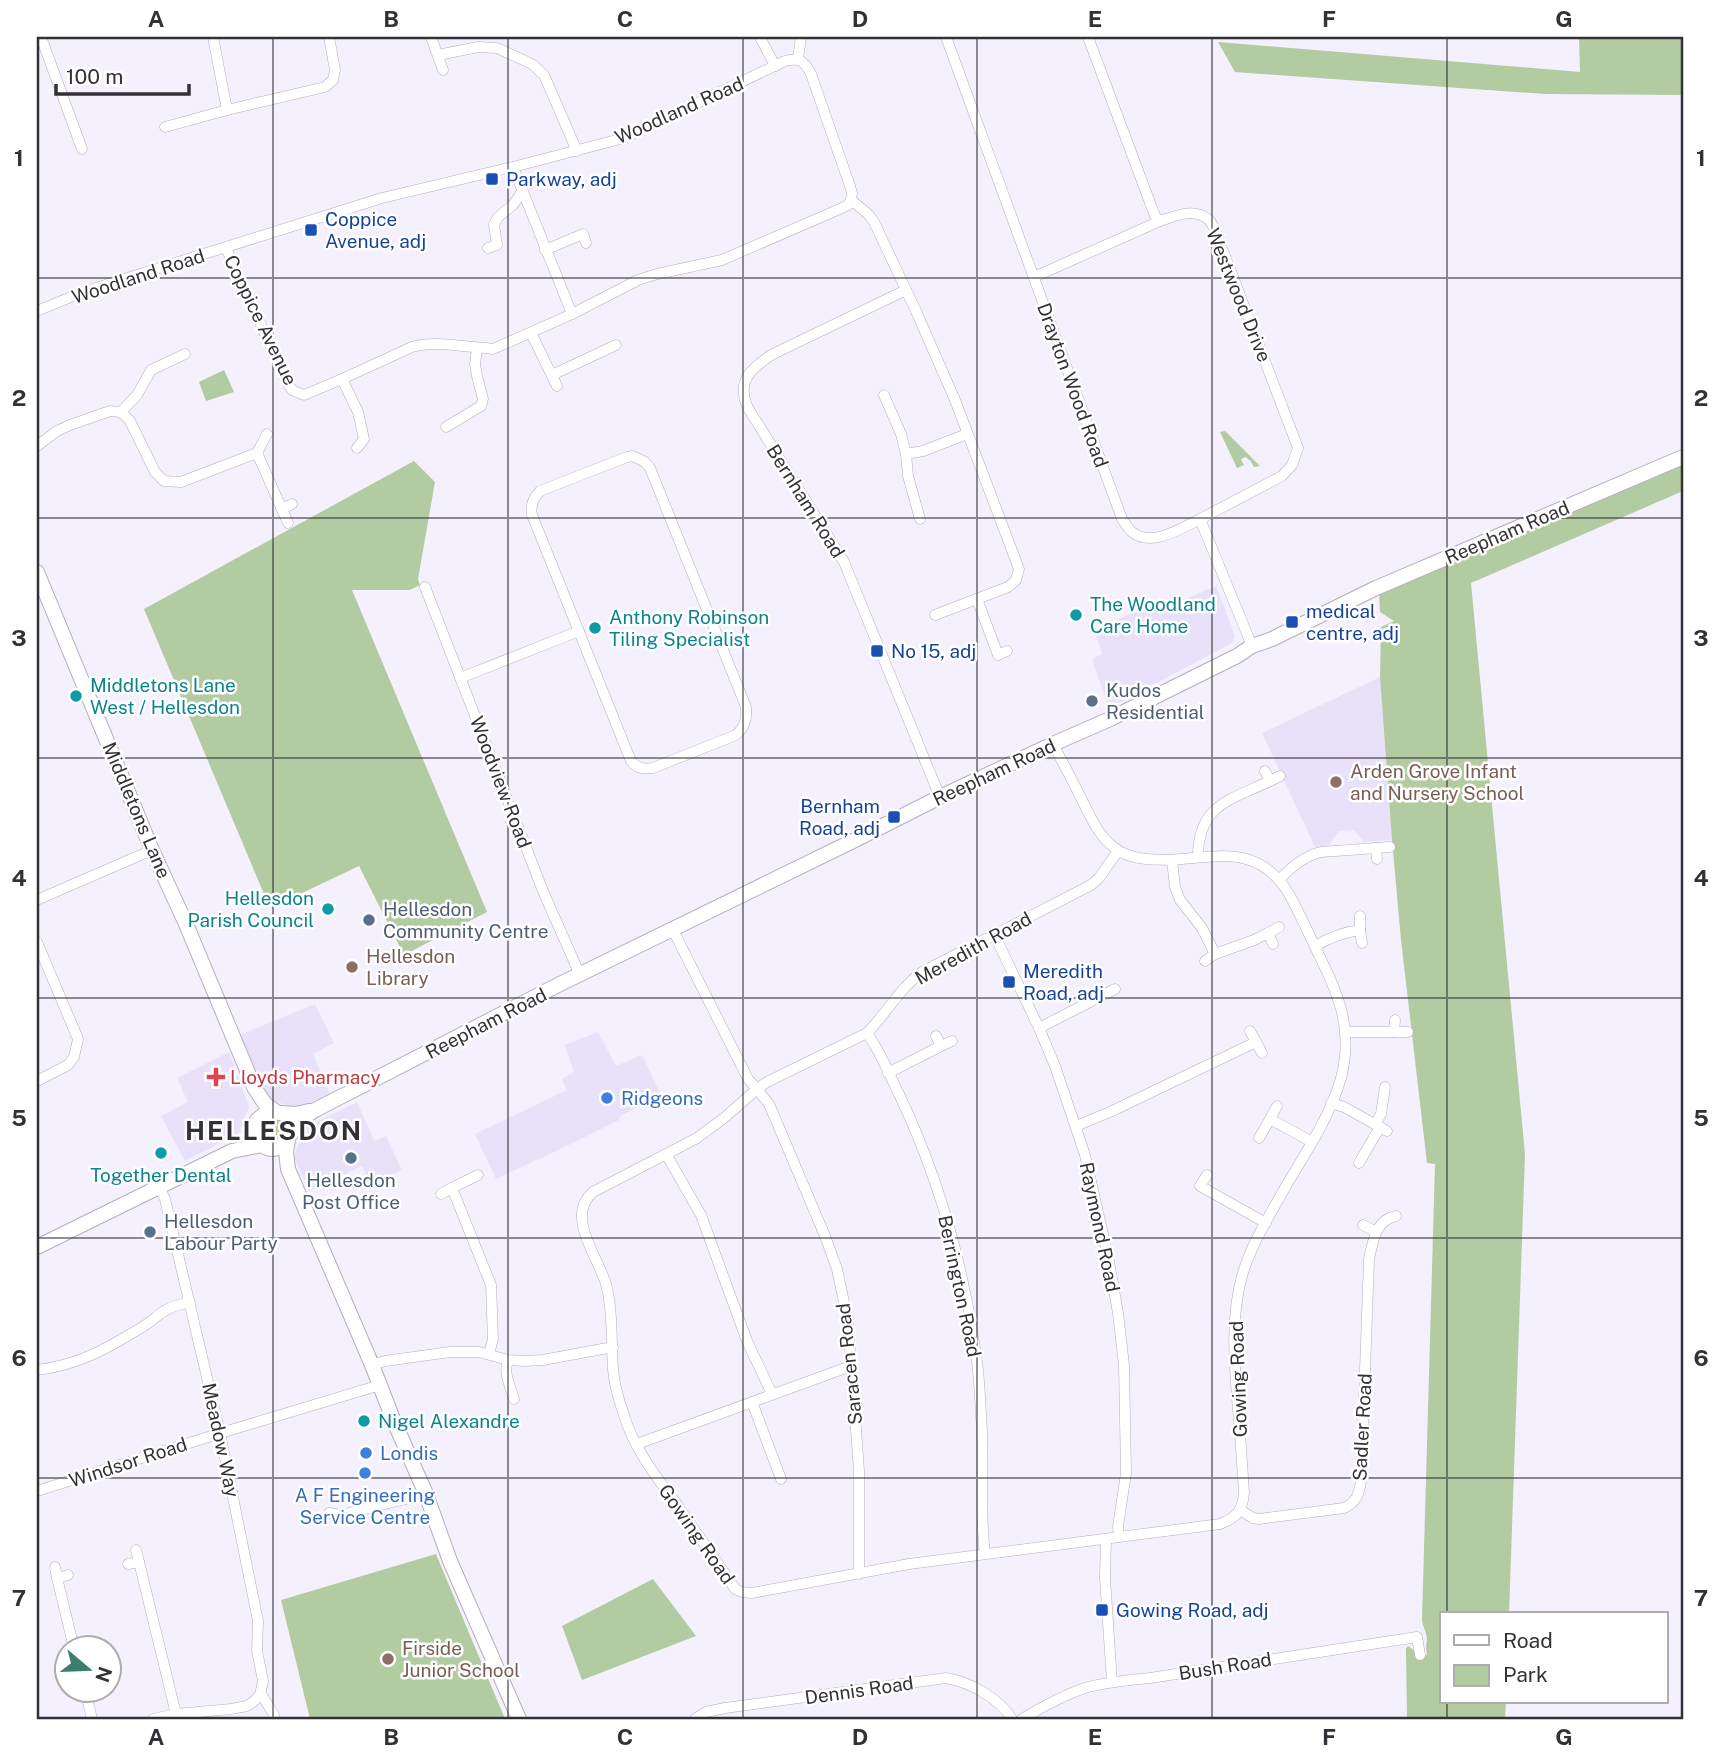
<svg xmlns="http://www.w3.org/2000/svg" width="1720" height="1756" font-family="'Public Sans',sans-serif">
	<rect width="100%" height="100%" fill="#f4f0fd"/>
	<g fill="#e9e1f9">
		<path d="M1216 586 1235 636 1232 643 1109 708 1092 659 1102 654 1095 631 1162 598 1166 607Z"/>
		<path d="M1380 677 1392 840 1364 842 1354 830 1339 831 1328 846 1315 847 1262 733Z"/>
		<path d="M315 1004 334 1043 313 1054 330 1094 313 1104 295 1108 265 1098 237 1036Z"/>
		<path d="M598 1032 616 1066 642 1055 661 1095 620 1116 619 1120 575 1142 496 1179 475 1134 567 1090 562 1079 574 1072 565 1045Z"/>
		<path d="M229 1052 249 1107 238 1134 185 1161 161 1116 188 1102 177 1078Z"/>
		<path d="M357 1102 374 1141 386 1136 402 1170 370 1186 362 1166 309 1191 294 1157 304 1128Z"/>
	</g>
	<g fill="#b3cba1">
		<path d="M1579 37H1683V95L1545 94 1235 72 1218 42 1580 72Z"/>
		<path d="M224 370 234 392 206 401 199 382Z"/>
		<path d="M1225 431 1260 466 1254 467 1250 460H1249L1246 457 1241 459 1244 465 1237 468 1220 432Z"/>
		<path d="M414 461 435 482 418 579 420 585 410 590H352L487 912 404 955 359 866 300 894 269 906 144 609Z"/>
		<path d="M1683 462V491L1471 583 1525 1154 1509 1614H1442V1702H1506L1505 1719H1407L1406 1648 1408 1646 1415 1651 1416 1658 1427 1655C1426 1649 1426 1646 1427 1640 1427 1632 1422 1626 1422 1619L1435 1164 1427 1163 1401 940 1392 840 1380 677 1381 627 1394 621 1380 612 1379 592Z"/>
		<path d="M265 1119H281L287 1128 280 1143 265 1142 259 1127Z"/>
		<path d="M436 1554 505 1719H310L281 1600Z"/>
		<path d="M653 1579 696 1636 582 1680 562 1626Z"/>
	</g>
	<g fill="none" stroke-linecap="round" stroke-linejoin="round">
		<g stroke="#b3aebe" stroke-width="11">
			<g id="street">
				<path d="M41 37 82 149"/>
				<path d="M213 37 227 110"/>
				<path d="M431 37 443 70"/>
				<path d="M760 37 775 66"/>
				<path d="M946 37 1122 519C1125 523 1128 529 1132 532 1151 548 1182 528 1200 519L1252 646"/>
				<path d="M1088 37 1155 216 1160 221C1176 216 1194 207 1209 220 1212 223 1215 230 1217 235L1298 448 1292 465 1282 476 1200 519"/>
				<path d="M438 55 478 47 497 48 532 64 544 75 577 151"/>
				<path d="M798 59 801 37"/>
				<path d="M165 127 227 110 325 87 333 80 335 70 329 37"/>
				<path d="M513 167 572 314"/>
				<path d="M226 248 288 384 292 390 304 395 342 379 412 347C436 340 461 347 486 348L493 349 500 346 572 314 638 280 657 274 722 260 842 208 848 205 851 200"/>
				<path d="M488 248 497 245 494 225 498 217 513 205 522 192"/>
				<path d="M545 250 583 234 586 243"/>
				<path d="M1034 277 1160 221"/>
				<path d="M906 290 771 355C750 370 736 381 748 408L844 562 940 797"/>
				<path d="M37 311 83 292 382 198 513 167 624 138 785 61C800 57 805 62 811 74L850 186 852 193 851 200 868 214 874 222 916 311 955 400 1019 569 1016 580 1008 587 935 615"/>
				<path d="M531 333 557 386"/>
				<path d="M552 375 616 345"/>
				<path d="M342 379 358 412 364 439 357 448"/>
				<path d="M884 395 901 434 906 454 923 451 967 434"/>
				<path d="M121 412 137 395 151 370 185 354"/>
				<path d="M446 427 481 406 483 399 477 376 475 364 477 348"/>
				<path d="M37 446 57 431 70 425 110 411 121 412 130 421 155 472 164 481 181 482 257 453 288 523"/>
				<path d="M257 453 267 434"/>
				<path d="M906 454 908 476 920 519"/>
				<path d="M633 456 645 462 650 468 746 707C747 719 745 727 736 735L653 768C644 769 637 769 631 761L532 515C530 505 533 498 540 491L627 457Z"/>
				<path d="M282 509 292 504"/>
				<path d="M425 587 543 891 580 975"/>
				<path d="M977 599 998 655 1007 651"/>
				<path d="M460 678 579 631"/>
				<path d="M1270 781 1280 776"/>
				<path d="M1376 848 1377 859"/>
				<path d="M1198 857C1198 805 1230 800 1270 781L1265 771"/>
				<path d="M1172 860 1175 887 1180 900 1202 928 1215 954 1205 961"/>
				<path d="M1279 880C1291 867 1304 856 1321 852L1390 847"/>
				<path d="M37 900 152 850"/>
				<path d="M1360 916V930"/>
				<path d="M673 930 748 1079 757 1089 724 1118 697 1138 593 1192C565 1216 598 1257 606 1284 613 1312 611 1340 613 1369 614 1384 619 1401 624 1415 634 1449 657 1478 678 1506 697 1534 717 1561 735 1589L742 1592 752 1593 909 1564 1220 1524C1237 1517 1242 1512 1244 1493 1242 1461 1240 1429 1237 1398 1234 1357 1231 1316 1242 1276 1251 1244 1270 1215 1286 1186 1306 1152 1330 1117 1341 1078 1354 1028 1338 994 1317 951 1308 932 1299 912 1289 894 1251 831 1195 868 1139 858 1130 856 1122 854 1115 848 1097 835 1090 815 1080 796 1071 778 1062 761 1053 744"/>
				<path d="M1268 933 1279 927"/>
				<path d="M994 934 1039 1028 1055 1066 1085 1155 1108 1256 1118 1313 1124 1365 1126 1473 1118 1527 1119 1537"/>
				<path d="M37 942 78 1039 74 1057 68 1065 37 1081"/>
				<path d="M1315 946C1329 938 1344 932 1360 930L1362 943"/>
				<path d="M1215 954 1254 940 1268 933 1273 944"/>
				<path d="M1039 1028 1115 989"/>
				<path d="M1250 1031 1256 1042"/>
				<path d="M1345 1032H1408"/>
				<path d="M1394 1032 1395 1020"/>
				<path d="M867 1033C880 1051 889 1074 899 1094 937 1174 962 1260 975 1348 979 1370 980 1394 981 1416 985 1462 979 1509 985 1554"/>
				<path d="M941 1046 952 1041"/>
				<path d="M888 1073 941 1046 936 1036"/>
				<path d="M1331 1103 1344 1107 1387 1131"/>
				<path d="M1270 1119 1277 1106"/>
				<path d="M1375 1124 1381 1114 1385 1087"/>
				<path d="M1076 1126 1110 1112 1256 1042 1262 1053"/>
				<path d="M1259 1138 1270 1119 1312 1142"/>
				<path d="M666 1154 701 1215 747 1341 772 1394"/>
				<path d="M1359 1163 1380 1127"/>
				<path d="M1207 1175 1200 1186 1266 1223"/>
				<path d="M452 1188 478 1175"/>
				<path d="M441 1194 452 1188 491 1285 493 1339 489 1354"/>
				<path d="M1363 1225 1376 1232"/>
				<path d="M508 1360C503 1372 510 1386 514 1399"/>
				<path d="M372 1365 385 1361 450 1352H479L508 1360 525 1361 543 1360 613 1347"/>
				<path d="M37 1370C80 1365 110 1347 147 1324 153 1320 158 1315 164 1311 172 1306 181 1304 190 1302"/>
				<path d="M752 1402 781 1479"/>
				<path d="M637 1444 851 1366"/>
				<path d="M37 1491 224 1432 380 1385"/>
				<path d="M1240 1510 1253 1518 1259 1519 1344 1508C1357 1502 1359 1494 1361 1481L1369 1259C1373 1242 1375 1220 1396 1216"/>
				<path d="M329 1513 341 1515 426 1494"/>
				<path d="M1106 1539 1105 1578 1112 1682"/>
				<path d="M136 1550 139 1562"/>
				<path d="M128 1564 139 1562 176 1714"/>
				<path d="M55 1567 57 1578"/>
				<path d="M859 1574V1471L848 1321 837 1269 825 1236 769 1104 757 1089 767 1082 867 1033C886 1014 900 988 922 972L1091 885 1099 878 1118 851"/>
				<path d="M68 1575 57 1578 74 1648"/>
				<path d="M85 1690 92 1719"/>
				<path d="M260 1695 263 1697 274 1715"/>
				<path d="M153 1719 176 1714 231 1709 247 1706 254 1701 260 1695 263 1681 257 1651 258 1621 220 1433 165 1199 159 1187"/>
				<path d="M695 1719 706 1712 725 1708 946 1678C970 1682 999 1698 1012 1719"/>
				<path d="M1022 1719C1042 1707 1066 1694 1088 1687 1108 1682 1129 1680 1150 1678L1417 1637 1420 1655"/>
			</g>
		</g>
		<g stroke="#b3aebe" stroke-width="16">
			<g id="secondary">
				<path d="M37 572 152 850 186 924 254 1087 265 1104 275 1111"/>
				<path d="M254 1126C254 1135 256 1142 263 1146 281 1157 289 1135 297 1124 302 1118 309 1114 315 1110L560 984 855 840 940 797 1053 744 1110 719 1237 656 1252 646 1272 639 1376 588 1683 457"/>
				<path d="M250 1133 257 1120 267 1112 296 1114 309 1111"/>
				<path d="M288 1140 286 1151 288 1169 372 1365 393 1419 426 1494 450 1561 519 1719"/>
				<path d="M37 1247 232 1151 262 1145"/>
			</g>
		</g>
		<use href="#street" stroke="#fff" stroke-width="10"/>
		<use href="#secondary" stroke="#fff" stroke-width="14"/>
	</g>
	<path fill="none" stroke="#333137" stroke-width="2" stroke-opacity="0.55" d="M273 37V1719M508 37V1719M743 37V1719M977 37V1719M1212 37V1719M1447 37V1614M37 278H1683M37 518H1683M37 758H1683M37 998H1683M37 1238H1683M37 1478H1683M1447 1702V1719"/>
	<g fill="#1a4fb4" stroke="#fff" stroke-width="2.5">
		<rect x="485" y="172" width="14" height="14" rx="3.5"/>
		<rect x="304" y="223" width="14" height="14" rx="3.5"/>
		<rect x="1285" y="615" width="14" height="14" rx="3.5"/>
		<rect x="870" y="644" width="14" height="14" rx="3.5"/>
		<rect x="887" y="810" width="14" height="14" rx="3.5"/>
		<rect x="1002" y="975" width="14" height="14" rx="3.5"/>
		<rect x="1095" y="1603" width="14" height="14" rx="3.5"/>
	</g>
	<g fill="#0f9aa8" stroke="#fff" stroke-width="2.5">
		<circle cx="1076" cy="615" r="7"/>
		<circle cx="595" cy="628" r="7"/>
		<circle cx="76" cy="696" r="7"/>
		<circle cx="328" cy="909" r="7"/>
		<circle cx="161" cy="1153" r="7"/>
		<circle cx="364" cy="1421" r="7"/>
	</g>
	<g fill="#5c6f8a" stroke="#fff" stroke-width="2.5">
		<circle cx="1092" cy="701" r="7"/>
		<circle cx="369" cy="920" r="7"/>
		<circle cx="351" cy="1158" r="7"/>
		<circle cx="150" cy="1232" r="7"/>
	</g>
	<g fill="#8d6e63" stroke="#fff" stroke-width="2.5">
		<circle cx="1336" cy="782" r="7"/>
		<circle cx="352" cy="967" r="7"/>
		<circle cx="388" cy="1659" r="7"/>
	</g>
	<path fill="#e0444e" stroke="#fff" stroke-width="2.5" d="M212.5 1066.5h7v7h7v7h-7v7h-7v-7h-7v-7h7z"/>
	<g fill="#3f7fe0" stroke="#fff" stroke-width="2.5">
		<circle cx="607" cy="1098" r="7"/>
		<circle cx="366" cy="1453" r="7"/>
		<circle cx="365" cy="1473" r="7"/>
	</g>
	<g text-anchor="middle" stroke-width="5" stroke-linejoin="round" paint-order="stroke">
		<g font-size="19" fill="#333137" stroke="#fff">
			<text transform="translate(679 110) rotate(-24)" y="7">Woodland Road</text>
			<text transform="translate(138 276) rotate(-18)" y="7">Woodland Road</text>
			<text transform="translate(1239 295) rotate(68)" y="7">Westwood Drive</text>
			<text transform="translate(261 320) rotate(64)" y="7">Coppice Avenue</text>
			<text transform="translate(1073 385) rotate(70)" y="7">Drayton Wood Road</text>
			<text transform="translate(806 501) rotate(58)" y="7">Bernham Road</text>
			<text transform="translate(1507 532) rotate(-23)" y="7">Reepham Road</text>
			<text transform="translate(994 772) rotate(-25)" y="7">Reepham Road</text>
			<text transform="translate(501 782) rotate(69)" y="7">Woodview Road</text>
			<text transform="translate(137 810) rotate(67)" y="7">Middletons Lane</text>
			<text transform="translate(973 948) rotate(-29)" y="7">Meredith Road</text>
			<text transform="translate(486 1023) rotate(-27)" y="7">Reepham Road</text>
			<text transform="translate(1100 1227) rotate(78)" y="7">Raymond Road</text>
			<text transform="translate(960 1286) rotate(78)" y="7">Berrington Road</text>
			<text transform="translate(849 1364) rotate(-96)" y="7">Saracen Road</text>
			<text transform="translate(1238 1379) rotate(-92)" y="7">Gowing Road</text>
			<text transform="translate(1362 1427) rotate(-87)" y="7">Sadler Road</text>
			<text transform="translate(221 1440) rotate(78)" y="7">Meadow Way</text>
			<text transform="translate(128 1462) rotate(-18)" y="7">Windsor Road</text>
			<text transform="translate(697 1534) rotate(55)" y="7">Gowing Road</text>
			<text transform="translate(1225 1666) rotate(-9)" y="7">Bush Road</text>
			<text transform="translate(859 1690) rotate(-8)" y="7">Dennis Road</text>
		</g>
		<g font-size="19" fill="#164399" stroke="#fff" text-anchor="start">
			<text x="506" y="186">Parkway, adj</text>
			<text x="325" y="226">Coppice<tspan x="325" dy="22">Avenue, adj</tspan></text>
			<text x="1306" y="618">medical<tspan x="1306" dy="22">centre, adj</tspan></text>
			<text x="891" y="658">No 15, adj</text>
			<text x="880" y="813" text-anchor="end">Bernham<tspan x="880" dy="22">Road, adj</tspan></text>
			<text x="1023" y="978">Meredith<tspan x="1023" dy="22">Road, adj</tspan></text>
			<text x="1116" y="1617">Gowing Road, adj</text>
		</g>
		<g font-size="19" fill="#0d838f" stroke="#fff" text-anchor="start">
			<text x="1090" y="611">The Woodland<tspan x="1090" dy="22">Care Home</tspan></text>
			<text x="609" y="624">Anthony Robinson<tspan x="609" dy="22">Tiling Specialist</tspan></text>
			<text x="90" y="692">Middletons Lane<tspan x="90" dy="22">West / Hellesdon</tspan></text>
			<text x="314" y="905" text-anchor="end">Hellesdon<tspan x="314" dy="22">Parish Council</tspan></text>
			<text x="161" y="1182" text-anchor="middle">Together Dental</text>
			<text x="378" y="1428">Nigel Alexandre</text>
		</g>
		<g font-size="19" fill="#4e5e75" stroke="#fff" text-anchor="start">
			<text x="1106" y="697">Kudos<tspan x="1106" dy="22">Residential</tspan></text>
			<text x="383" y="916">Hellesdon<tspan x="383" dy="22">Community Centre</tspan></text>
			<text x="351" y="1187" text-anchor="middle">Hellesdon<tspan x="351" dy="22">Post Office</tspan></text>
			<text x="164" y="1228">Hellesdon<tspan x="164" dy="22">Labour Party</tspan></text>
		</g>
		<g font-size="19" fill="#785e54" stroke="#fff" text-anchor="start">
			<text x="1350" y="778">Arden Grove Infant<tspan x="1350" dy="22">and Nursery School</tspan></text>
			<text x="366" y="963">Hellesdon<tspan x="366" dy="22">Library</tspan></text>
			<text x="402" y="1655">Firside<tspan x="402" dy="22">Junior School</tspan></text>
		</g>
		<g font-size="19" fill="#be3a42" stroke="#fff" text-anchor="start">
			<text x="230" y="1084">Lloyds Pharmacy</text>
		</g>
		<g font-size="19" fill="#366cbe" stroke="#fff" text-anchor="start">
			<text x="621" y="1105">Ridgeons</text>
			<text x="380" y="1460">Londis</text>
			<text x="365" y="1502" text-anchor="middle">A F Engineering<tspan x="365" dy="22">Service Centre</tspan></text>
		</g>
		<g font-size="26" font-weight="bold" letter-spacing="2" fill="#333137" stroke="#fff">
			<text x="274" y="1140">HELLESDON</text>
		</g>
	</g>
	<rect width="1720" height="1756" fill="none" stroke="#ffffff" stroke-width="77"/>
	<rect x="1440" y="1612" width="228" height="91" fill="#ffffff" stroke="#adadaf" stroke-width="2"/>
	<rect x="1454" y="1635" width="35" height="10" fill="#ffffff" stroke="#adadaf" stroke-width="2"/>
	<text x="1503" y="1648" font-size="21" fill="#333137">Road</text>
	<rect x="1454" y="1665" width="35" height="21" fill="#b3cba1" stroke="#adadaf" stroke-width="2"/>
	<text x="1503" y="1682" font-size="21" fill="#333137">Park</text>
	<g transform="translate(88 1669) rotate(109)"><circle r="33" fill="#ffffff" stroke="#adadaf" stroke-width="2"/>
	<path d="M0-5L12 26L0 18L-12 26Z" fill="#3c7d6d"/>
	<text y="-10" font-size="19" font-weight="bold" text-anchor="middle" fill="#333137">N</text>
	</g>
	<path d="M56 84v10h133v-10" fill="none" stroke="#333137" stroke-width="3.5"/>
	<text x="66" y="84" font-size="21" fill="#333137" stroke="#ffffff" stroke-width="5" paint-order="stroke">100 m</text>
	<rect x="38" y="38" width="1644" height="1680" fill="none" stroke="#333137" stroke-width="2.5"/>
	<g font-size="23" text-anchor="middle" font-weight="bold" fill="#333137">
		<text x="156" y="27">A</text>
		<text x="391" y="27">B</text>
		<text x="625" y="27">C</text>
		<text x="860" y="27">D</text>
		<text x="1095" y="27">E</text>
		<text x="1329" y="27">F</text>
		<text x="1564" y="27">G</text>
		<text x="19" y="166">1</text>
		<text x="1701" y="166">1</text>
		<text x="19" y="406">2</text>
		<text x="1701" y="406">2</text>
		<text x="19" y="646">3</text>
		<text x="1701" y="646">3</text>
		<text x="19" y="886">4</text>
		<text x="1701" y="886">4</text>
		<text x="19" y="1126">5</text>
		<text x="1701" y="1126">5</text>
		<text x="19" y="1366">6</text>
		<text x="1701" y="1366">6</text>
		<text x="19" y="1606">7</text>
		<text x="1701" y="1606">7</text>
		<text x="156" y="1745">A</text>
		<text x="391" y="1745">B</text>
		<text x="625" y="1745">C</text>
		<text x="860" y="1745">D</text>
		<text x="1095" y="1745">E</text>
		<text x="1329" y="1745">F</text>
		<text x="1564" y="1745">G</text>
	</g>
</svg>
